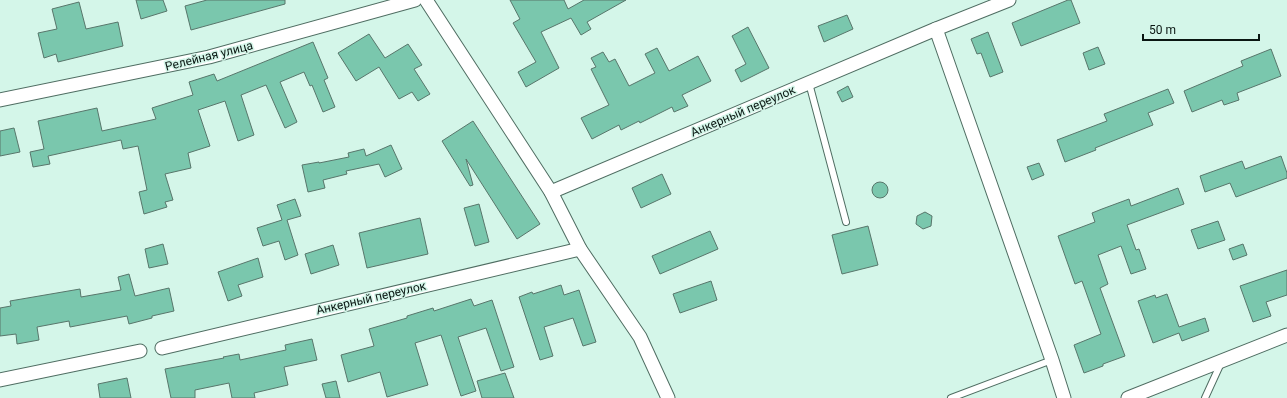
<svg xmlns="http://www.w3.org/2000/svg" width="1287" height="398" font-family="Roboto,sans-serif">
	<rect width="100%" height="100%" fill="#d4f6e9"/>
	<g fill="#7ac7ad" stroke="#58766b">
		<path d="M136 0H163L167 11 141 19Z"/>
		<path d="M207 0H285V4L191 30 185 6Z"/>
		<path d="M510 0H564L568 9 584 0H626L587 22 591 29 581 35 571 18 541 32 559 68 526 87 518 72 536 62 513 23 520 19Z"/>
		<path d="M1068 0H1071L1080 23 1021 46 1012 23Z"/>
		<path d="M79 2 86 29 118 22 123 46 58 62 56 54 44 58 38 33 57 29 52 9Z"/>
		<path d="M847 15 853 29 824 42 818 26Z"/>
		<path d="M748 27 769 68 741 82 735 70 746 64 732 36Z"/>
		<path d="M988 32 1003 72 990 77 981 53 977 54 971 39Z"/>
		<path d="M369 34 385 58 408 44 422 65 414 69 430 94 418 101 412 92 399 99 379 67 356 81 338 53Z"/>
		<path d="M313 42 328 78 324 80 335 107 323 112 312 85 310 86 304 72 280 82 297 122 285 128 266 85 241 95 254 135 238 141 225 101 198 110 210 146 188 153 191 168 165 174 173 200 165 202 167 207 144 214 139 192 147 190 138 146 123 149 121 140 48 156 50 164 33 167 30 152 44 149 38 121 97 108 102 131 156 119 152 108 193 95 189 82 214 74 217 81Z"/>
		<path d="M1098 47 1105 64 1089 70 1083 53Z"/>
		<path d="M657 48 669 71 698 56 711 81 682 95 688 106 674 112 672 107 640 123 639 121 621 130 619 125 592 139 581 118 609 105 591 69 596 67 591 58 603 52 609 62 615 59 629 86 655 73 645 54Z"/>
		<path d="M1271 49 1281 76 1237 93 1239 100 1224 105 1222 100 1192 112 1184 91 1243 66 1241 61Z"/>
		<path d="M848 86 853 97 842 102 837 92Z"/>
		<path d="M1168 89 1174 103 1148 113 1153 125 1095 148 1096 150 1065 162 1057 140 1107 121 1104 114Z"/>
		<path d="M473 121 540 224 517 239 466 159 473 185 470 186 442 141Z"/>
		<path d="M14 128 20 152 0 156V131Z"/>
		<path d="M391 145 402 169 385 177 379 164 346 171 347 174 323 180 325 188 308 192 302 165 319 162V163L349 157 348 153 364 149 366 156Z"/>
		<path d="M1281 156 1287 173V178L1236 197 1230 183 1205 192 1200 176 1242 161 1245 169Z"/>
		<path d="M1039 163 1044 175 1032 180 1027 167Z"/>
		<path d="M662 174 671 194 641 208 632 188Z"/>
		<circle cx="880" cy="190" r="8"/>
		<path d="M1178 188 1184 204 1127 225 1136 250 1139 249 1146 269 1131 274 1121 246 1098 255 1108 284 1100 288 1125 356 1103 364V366L1084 373 1074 345 1101 334 1082 281 1075 284 1058 236 1095 222 1092 213 1102 209 1129 199 1131 206Z"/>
		<path d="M295 199 301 216 287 220 298 255 285 260 279 241 263 246 257 228 282 220 277 205Z"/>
		<path d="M479 204 489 242 475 246 464 208Z"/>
		<path d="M925 212 932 216 931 226 923 229 916 224 917 216Z"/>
		<path d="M420 218 428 254 367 268 359 233Z"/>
		<path d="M1218 221 1225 240 1198 249 1191 230Z"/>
		<path d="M868 226 878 265 842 274 832 235Z"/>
		<path d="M710 231 718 249 660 274 652 256Z"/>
		<path d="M163 244 168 264 149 268 145 249Z"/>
		<path d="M1243 244 1247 255 1233 260 1229 249Z"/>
		<path d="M333 245 339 265 311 274 305 254Z"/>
		<path d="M258 258 263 277 238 285 242 296 228 301 218 272Z"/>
		<path d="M1287 270V295L1266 302 1271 316 1253 322 1240 286Z"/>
		<path d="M129 274 135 296 169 288 174 311 152 316V318L129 324 127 316 70 327 69 321 37 327 39 340 17 344 16 334 0 336V308L11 306 10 301 80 289 81 297 121 290 118 277Z"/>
		<path d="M711 281 717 300 680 313 673 294Z"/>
		<path d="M561 285 564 295 579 290 596 342 583 346 573 318 544 327 553 356 540 360 519 297 532 292 533 294Z"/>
		<path d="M1167 294 1179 327 1205 318 1209 331 1182 341 1179 333 1153 343 1138 301 1155 295 1156 298Z"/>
		<path d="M471 299 474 306 492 300 514 367 501 371 486 328 458 337 476 391 461 396 441 335 415 343 428 385 387 397 380 372 348 382 341 355 374 346 369 329 407 318V316L433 308 434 311Z"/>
		<path d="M312 339 317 360 284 367 288 385 254 393 255 398H232L229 383 195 390V398H171L165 369 224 358 223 357 239 354 240 360 286 350 285 345Z"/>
		<path d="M505 373 514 398H482L477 381Z"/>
		<path d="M127 378 131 398H100L98 384Z"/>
		<path d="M336 381 340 398H326L322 384Z"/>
	</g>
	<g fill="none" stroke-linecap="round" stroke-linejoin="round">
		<g stroke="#4f6d62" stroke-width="8">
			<g id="service">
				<path d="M809 83 846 222"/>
				<path d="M951 398 1052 360"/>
				<path d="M1205 398 1221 363"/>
			</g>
		</g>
		<g stroke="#4f6d62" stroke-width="15">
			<g id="minor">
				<path d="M426 0 551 192 580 249 640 337 668 398"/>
				<path d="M936 29 1052 360 1064 398"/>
				<path d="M0 100 209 57 415 0"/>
				<path d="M551 192 936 29 1009 0"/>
				<path d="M162 348 580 249"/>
				<path d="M0 380 140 351"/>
				<path d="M1128 398 1287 335"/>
			</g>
		</g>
		<use href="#service" stroke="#fff" stroke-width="6"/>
		<use href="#minor" stroke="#fff" stroke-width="13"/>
	</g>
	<g text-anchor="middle" stroke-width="3" stroke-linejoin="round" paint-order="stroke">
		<g font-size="12" fill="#0a1612" stroke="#d4f6e9">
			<text transform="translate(209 56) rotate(-14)" y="4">Релейная улица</text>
			<text transform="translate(743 111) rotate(-23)" y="4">Анкерный переулок</text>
			<text transform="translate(371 298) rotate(-13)" y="4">Анкерный переулок</text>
		</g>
	</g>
	<path d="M1143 34v6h116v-6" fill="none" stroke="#0a1612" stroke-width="2"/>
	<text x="1149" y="34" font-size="12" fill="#0a1612" stroke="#d4f6e9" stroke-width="3" paint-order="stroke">50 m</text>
</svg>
